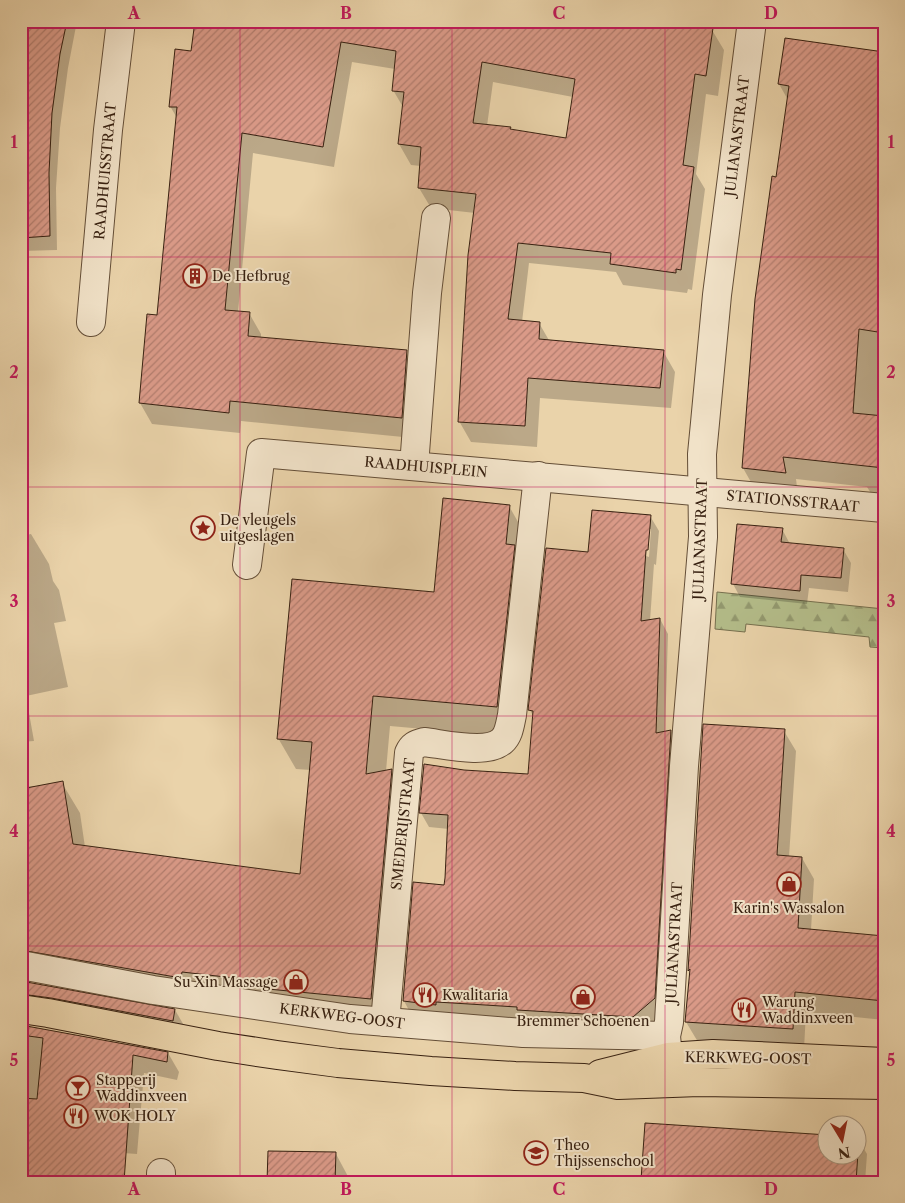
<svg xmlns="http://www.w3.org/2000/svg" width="905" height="1203" font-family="'Libre Caslon Text',serif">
	<defs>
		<pattern id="forest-firs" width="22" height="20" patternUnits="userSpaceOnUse" patternTransform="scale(1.25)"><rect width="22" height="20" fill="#b4bd8a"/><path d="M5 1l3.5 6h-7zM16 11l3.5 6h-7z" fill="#93996f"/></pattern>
		<pattern id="building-hatch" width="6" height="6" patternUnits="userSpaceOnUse" patternTransform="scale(1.25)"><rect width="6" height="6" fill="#da9a88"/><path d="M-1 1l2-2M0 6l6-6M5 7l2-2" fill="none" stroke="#b27d6e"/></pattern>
	</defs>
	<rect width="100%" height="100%" fill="#ead3aa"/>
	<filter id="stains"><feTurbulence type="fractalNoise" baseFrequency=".004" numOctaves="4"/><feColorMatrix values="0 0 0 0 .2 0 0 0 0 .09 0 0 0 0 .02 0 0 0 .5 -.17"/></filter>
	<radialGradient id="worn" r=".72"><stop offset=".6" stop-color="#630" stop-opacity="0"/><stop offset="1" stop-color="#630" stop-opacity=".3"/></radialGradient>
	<path fill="url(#forest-firs)" stroke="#766f4e" d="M717 592 884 609V648L870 647 869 637 746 624 745 632 715 629Z"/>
	<g fill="#0003" fill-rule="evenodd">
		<path d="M21 21H77L68 68 60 128 56 188 57 250 21 251Z"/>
		<path d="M196 21 712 30 724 50 718 96 706 94 696 174 705 189 692 290 688 289 687 293 623 285 616 272 529 263 522 322 539 323 550 342 663 351 675 372 671 408 540 398 537 447 471 442 459 421 475 213 431 208 419 188 421 166 411 165 399 144 403 107 393 90 395 69 352 62 334 167 253 153 238 312 249 313 261 334V338L406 352 418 372 413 438 241 421 240 433 152 424 140 403 159 316 177 118 170 106 192 52ZM493 82 573 97 567 139 487 126Z"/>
		<path d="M884 54V502L876 501 867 487 796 479 798 495 756 491 743 468 777 179 788 100 779 84Z"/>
		<path d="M509 506 526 536 514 737 390 726 386 771 391 770 409 801 388 1029 21 961V788L34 786 35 788 62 783 80 813 85 847 301 875 311 770 296 769 278 738 436 594Z"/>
		<path d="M650 516 659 531 656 565 654 564 650 621 660 619 668 634 665 732 671 731 679 746 663 1013 642 1031 412 1016 404 1001 414 883 445 886 449 829 429 827 421 813 464 771 529 775 534 718 530 710 589 554ZM649 529H651L649 557 646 556Z"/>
		<path d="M782 529 790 544 843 549 851 563 848 592 809 588 807 604 740 597 733 584Z"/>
		<path d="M31 534 49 564 53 581 59 590 66 621 54 623 68 687 26 696 34 741 21 742V536Z"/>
		<path d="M784 731 796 751 789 857 802 858 814 879 811 930 882 937 884 912V1020L806 1012 804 1049 698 1042 686 1022 691 973 689 970 701 767Z"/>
		<path d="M21 982 175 1010 186 1029 21 1017Z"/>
		<path d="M21 1026 168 1053 179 1072 177 1080 144 1073 137 1154 123 1153 21 1182Z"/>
		<path d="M646 1125 828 1156H858V1139L867 1154 865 1182H642Z"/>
		<path d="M336 1154 351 1182H269Z"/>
	</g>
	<g fill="url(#building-hatch)" stroke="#382111" fill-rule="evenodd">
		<path d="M21 21H67L60 54 52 113 49 173 50 236 21 238Z"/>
		<path d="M195 21H660L713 28 706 76 695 74 683 165 694 167 681 270 676 269V273L610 264 611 253 518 243 508 319 540 322 539 339 664 350 660 388 528 378 525 426 458 422 468 255 476 194 418 188 421 147 398 144 404 92 392 91 396 51 341 42 323 147 242 133 225 310 250 312 248 336 407 350 402 418 230 401 229 413 139 403 147 314 157 315 177 107H169L175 49 191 51ZM482 62 575 79 566 138 510 129 511 127 473 123Z"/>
		<path d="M785 38 884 52V333L859 329 853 413 884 416V468L783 457 786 473 742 468 755 299 772 176 776 177 789 86 778 84Z"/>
		<path d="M443 498 510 505 506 544 515 545 497 707 373 696 366 774 392 769 371 999 268 989 269 982 182 972 181 978 21 950V889L28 829H21V789L63 781 73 844 300 874 312 742 277 739 292 579 434 592Z"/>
		<path d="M592 510 651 515 648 550H646L641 621 660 618 656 733 671 730 655 998 633 1017 517 1010V1007L469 1004 436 1002V1005L403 1001 413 882 444 885 445 878 448 815 419 813 424 764 464 770 528 774 533 711 528 710 546 548 588 552Z"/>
		<path d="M737 524 783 528 781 542 844 548 841 578 801 575 800 591 731 584Z"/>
		<path d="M703 724 785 729 777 855 802 857 798 928 884 936V1001L795 992 793 1029 685 1022 690 969 688 971Z"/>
		<path d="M21 981 175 1009 173 1021 51 998 21 994Z"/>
		<path d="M21 1025 168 1052 167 1062 133 1055 124 1182H21V1098L37 1099 43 1038 21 1035Z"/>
		<path d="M645 1123 828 1135V1156H858V1138H859L856 1182H670L641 1180Z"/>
		<path d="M268 1151 336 1152 335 1182H267Z"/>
	</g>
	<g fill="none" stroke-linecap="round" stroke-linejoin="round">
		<g stroke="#644e37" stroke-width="30">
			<g id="minor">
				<path d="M91 322 108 130 121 21"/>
				<path d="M414 466 427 293 436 218"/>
				<path d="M247 565 261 453C469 470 676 490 884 508"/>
				<path d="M21 965 153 990 350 1019 523 1033 666 1036"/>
				<path d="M385 1022 409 753C412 746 416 744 424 742 443 744 487 755 502 741 509 735 510 724 512 715L538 476"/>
				<path d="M668 1057 666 1036 669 1022 684 766 703 537 702 454 705 423 717 295 752 21"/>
				<path d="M161 1182V1173"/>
			</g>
		</g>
		<g stroke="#382111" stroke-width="30">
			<g id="major">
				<path d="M21 1009 48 1013 218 1046 277 1055 338 1063 431 1071 515 1076 584 1078 618 1085 699 1082 884 1085"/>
				<path d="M600 1074 668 1057 713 1054 884 1062"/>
			</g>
		</g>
		<use href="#minor" stroke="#f1e2c8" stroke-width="28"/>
		<use href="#major" stroke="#ead3aa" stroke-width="28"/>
	</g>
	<path fill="none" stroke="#c2185b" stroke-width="1" stroke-opacity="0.55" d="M240 21V1182M452 21V1182M665 21V1182M21 257H884M21 487H884M21 716H884M21 946H884"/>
	<defs>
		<g id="building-ring" transform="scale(1.25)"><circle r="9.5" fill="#f1e2c8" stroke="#8f2418" stroke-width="1.5"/><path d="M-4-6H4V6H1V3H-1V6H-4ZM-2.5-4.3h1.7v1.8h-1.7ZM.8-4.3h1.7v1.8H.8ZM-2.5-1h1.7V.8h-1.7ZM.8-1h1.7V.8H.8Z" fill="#8f2418"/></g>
		<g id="sight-ring" transform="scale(1.25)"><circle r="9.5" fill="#f1e2c8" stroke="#8f2418" stroke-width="1.5"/><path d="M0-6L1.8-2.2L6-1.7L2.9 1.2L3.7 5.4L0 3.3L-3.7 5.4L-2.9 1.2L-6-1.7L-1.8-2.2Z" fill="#8f2418"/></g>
		<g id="shop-ring" transform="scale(1.25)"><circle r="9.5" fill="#f1e2c8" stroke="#8f2418" stroke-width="1.5"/><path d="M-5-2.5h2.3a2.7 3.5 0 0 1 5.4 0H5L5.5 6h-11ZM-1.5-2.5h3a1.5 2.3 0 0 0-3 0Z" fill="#8f2418"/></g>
		<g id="restaurant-ring" transform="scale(1.25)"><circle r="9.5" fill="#f1e2c8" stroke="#8f2418" stroke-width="1.5"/><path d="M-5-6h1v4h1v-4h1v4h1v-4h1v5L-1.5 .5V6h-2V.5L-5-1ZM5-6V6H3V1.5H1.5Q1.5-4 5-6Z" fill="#8f2418"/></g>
		<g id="bar-ring" transform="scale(1.25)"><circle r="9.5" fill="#f1e2c8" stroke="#8f2418" stroke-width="1.5"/><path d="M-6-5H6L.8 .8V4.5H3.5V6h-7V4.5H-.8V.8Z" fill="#8f2418"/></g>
		<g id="school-ring" transform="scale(1.25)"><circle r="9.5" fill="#f1e2c8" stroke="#8f2418" stroke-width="1.5"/><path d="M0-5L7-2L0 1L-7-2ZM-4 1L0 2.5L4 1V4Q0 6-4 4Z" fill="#8f2418"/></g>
	</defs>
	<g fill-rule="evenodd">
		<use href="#building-ring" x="195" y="276"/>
		<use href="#sight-ring" x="203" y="528"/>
		<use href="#shop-ring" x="789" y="884"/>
		<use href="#shop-ring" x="296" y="982"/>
		<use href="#restaurant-ring" x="425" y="995"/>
		<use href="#shop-ring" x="583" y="997"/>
		<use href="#restaurant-ring" x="744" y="1010"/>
		<use href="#bar-ring" x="78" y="1088"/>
		<use href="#restaurant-ring" x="76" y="1116"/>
		<use href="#school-ring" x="536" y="1153"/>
	</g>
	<g text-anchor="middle" stroke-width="4" stroke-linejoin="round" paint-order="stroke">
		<g font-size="14" fill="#382111" stroke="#f1e2c8">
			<text transform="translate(737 136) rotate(-83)" y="5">JULIANASTRAAT</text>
			<text transform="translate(105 171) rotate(-85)" y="5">RAADHUISSTRAAT</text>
			<text transform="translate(426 467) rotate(5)" y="5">RAADHUISPLEIN</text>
			<text transform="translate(793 501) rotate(5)" y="5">STATIONSSTRAAT</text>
			<text transform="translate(700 539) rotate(-88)" y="5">JULIANASTRAAT</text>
			<text transform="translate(403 824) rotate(-84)" y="5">SMEDERIJSTRAAT</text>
			<text transform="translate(674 943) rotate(-87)" y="5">JULIANASTRAAT</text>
			<text transform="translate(342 1016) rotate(7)" y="5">KERKWEG-OOST</text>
			<text transform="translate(748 1058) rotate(1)" y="5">KERKWEG-OOST</text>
		</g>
		<g font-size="14" fill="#382111" stroke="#f1e2c8" text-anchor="start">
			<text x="212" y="281">De Hefbrug</text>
			<text x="220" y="525">De vleugels<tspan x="220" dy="16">uitgeslagen</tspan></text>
			<text x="789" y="913" text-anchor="middle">Karin's Wassalon</text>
			<text x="278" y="987" text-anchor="end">Su Xin Massage</text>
			<text x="442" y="1000">Kwalitaria</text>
			<text x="762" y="1007">Warung<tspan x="762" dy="16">Waddinxveen</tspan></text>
			<text x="583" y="1026" text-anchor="middle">Bremmer Schoenen</text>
			<text x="96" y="1085">Stapperij<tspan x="96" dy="16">Waddinxveen</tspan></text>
			<text x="94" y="1121">WOK HOLY</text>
			<text x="554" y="1150">Theo<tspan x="554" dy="16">Thijssenschool</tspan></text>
		</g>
	</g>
	<rect width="905" height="1203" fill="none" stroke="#ead3aa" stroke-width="55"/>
	<g transform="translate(842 1140) rotate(170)"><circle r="24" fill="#f1e2c8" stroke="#a7957f"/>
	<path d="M0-4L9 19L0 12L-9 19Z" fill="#8f2418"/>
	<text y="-8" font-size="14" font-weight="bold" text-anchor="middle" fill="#382111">N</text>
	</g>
	<rect x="28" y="28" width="850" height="1148" fill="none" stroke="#c2185b" stroke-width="2"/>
	<g font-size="16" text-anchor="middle" font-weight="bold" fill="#c2185b">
		<text x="134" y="19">A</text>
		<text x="346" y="19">B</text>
		<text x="559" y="19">C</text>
		<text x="771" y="19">D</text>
		<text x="14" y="148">1</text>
		<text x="891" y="148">1</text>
		<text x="14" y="378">2</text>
		<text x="891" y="378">2</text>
		<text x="14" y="607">3</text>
		<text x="891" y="607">3</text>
		<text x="14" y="837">4</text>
		<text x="891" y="837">4</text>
		<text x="14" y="1066">5</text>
		<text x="891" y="1066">5</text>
		<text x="134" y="1195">A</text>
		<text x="346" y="1195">B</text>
		<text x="559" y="1195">C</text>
		<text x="771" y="1195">D</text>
	</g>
	<rect width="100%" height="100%" filter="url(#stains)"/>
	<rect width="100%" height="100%" fill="url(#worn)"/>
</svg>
